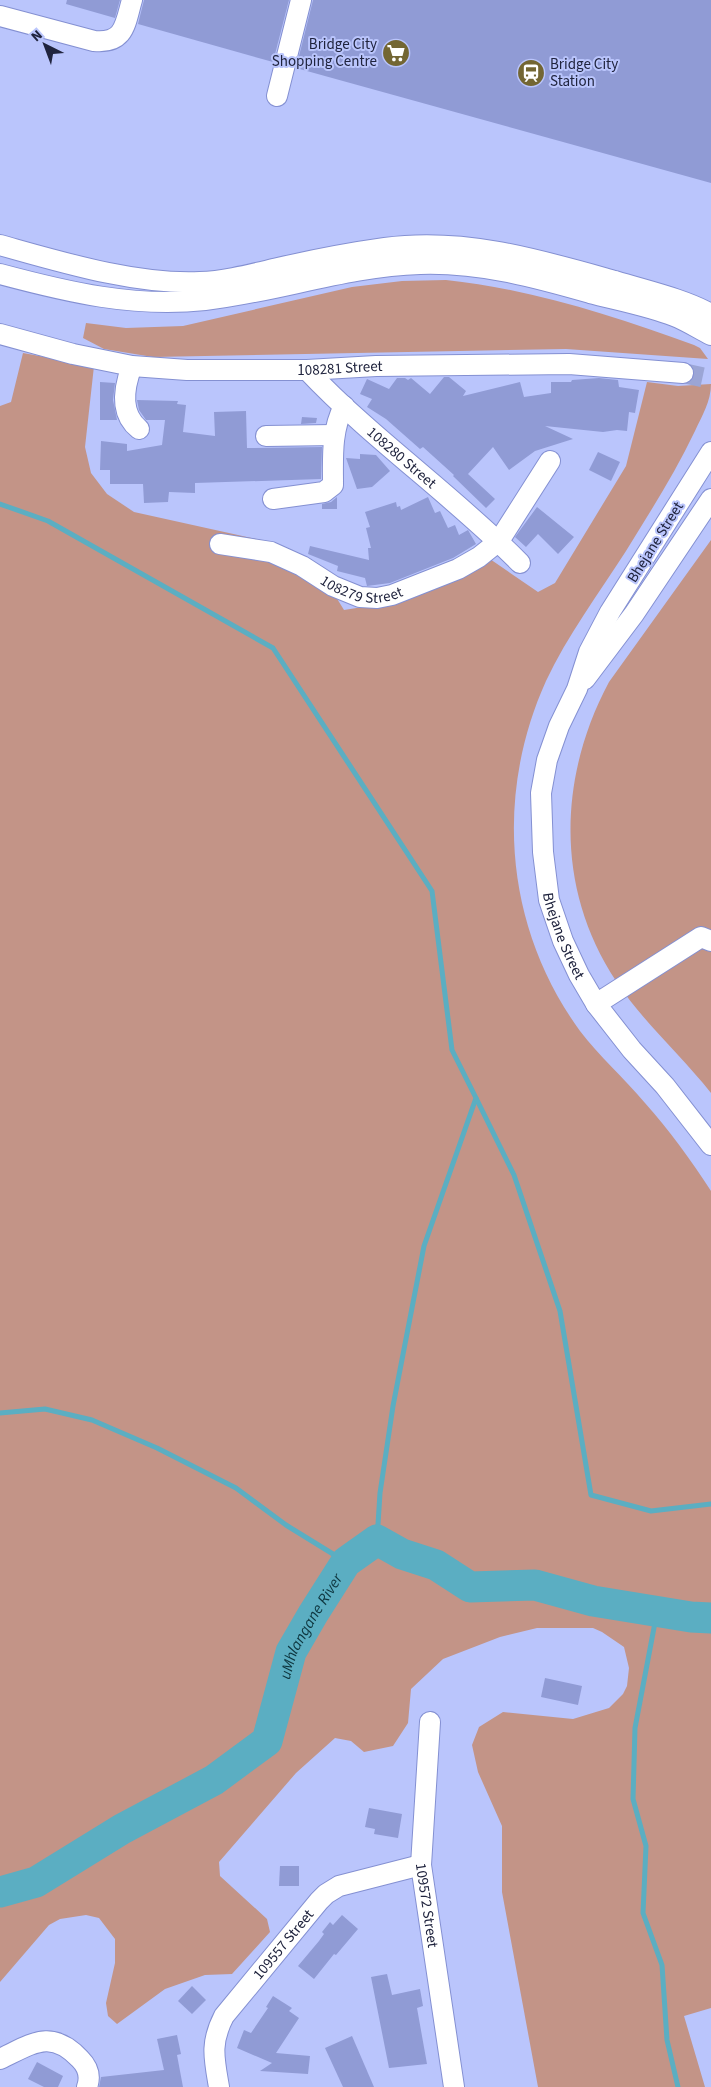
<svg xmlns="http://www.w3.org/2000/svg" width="711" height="2087" font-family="'Source Sans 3',sans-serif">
	<rect width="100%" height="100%" fill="#bac5fc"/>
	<g fill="#c39487">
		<path d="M446 280C532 289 613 316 694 345L700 348 708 359 566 349 153 357 104 349 83 338 86 323 126 328 183 326 352 287 402 281Z"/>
		<path d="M23 353 94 366 85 447 91 473 107 494 134 512 279 544 303 574 336 597 344 610 394 602 487 557 538 592 555 583 626 466 647 382 678 386 711 384C711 401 702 416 695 431 675 473 650 512 626 551 599 593 567 636 546 681 494 796 505 928 580 1031 599 1056 624 1078 645 1103 669 1130 691 1160 711 1191V2008L684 2016 705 2087H538L502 1892V1826L478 1772 472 1745 479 1727 503 1712 573 1719 609 1708 623 1694 627 1686 629 1668 624 1647 602 1632 593 1628H537L500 1637 443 1659 411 1689 408 1723 393 1746 364 1752 351 1741 335 1738 296 1773 219 1862 220 1876 267 1919 270 1932 232 1974 205 1975 165 1989 117 2024 108 2016 106 2003 115 1963V1939L99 1918 86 1915 60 1919 49 1925 0 1982V406L11 402Z"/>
		<path d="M711 540V1093C681 1055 643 1022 616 981 555 889 558 777 609 682Z"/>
	</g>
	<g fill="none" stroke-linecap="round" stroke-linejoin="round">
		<g stroke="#5baec2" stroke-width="5">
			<path d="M0 504 48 521 273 648 432 891 452 1050 476 1098 424 1246 393 1406 380 1493 377 1540"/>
			<path d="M476 1098 514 1175 560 1311 591 1495 651 1511 711 1504"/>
			<path d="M0 1413 45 1409 92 1420 157 1448 236 1488 286 1525 346 1562"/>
			<path d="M657 1612 635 1728 633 1799 646 1846 643 1913 662 1965 667 2040 678 2087"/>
		</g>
		<path stroke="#5baec2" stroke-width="31" id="s1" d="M0 1892 36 1882 122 1829 214 1780 267 1741 291 1652 313 1614 346 1562 377 1540 402 1554 436 1565 470 1587 535 1585 593 1601 691 1617 711 1618"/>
	</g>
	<g fill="#909bd5">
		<path d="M67 0H120L115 18 66 4Z"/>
		<path d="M144 0H289L273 62 138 24Z"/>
		<path d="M313 0H711V183L296 68Z"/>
		<path d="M444 377H449L466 391 463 396 520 382 524 397 551 393V382H571L572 380 599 378 618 380 619 387 639 390 635 413 629 412 627 431 617 430 603 432 545 426 573 439 535 451 509 470 493 447 468 474 495 499 486 508 453 476 454 475 423 447 420 449 386 419 367 407 372 399 360 394 367 379 389 389 397 378H405L408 380 411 378 430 394Z"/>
		<path d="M100 382 115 383 113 400 117 420H100Z"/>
		<path d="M137 400 178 401 177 404 186 405 183 432 215 436 214 412 246 411 247 448 322 447 321 479 195 483V493L169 492 168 502 144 503 143 484H110V470H100L101 441 127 444V451L162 445 165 420H146L139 410Z"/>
		<path d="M302 417 317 418 316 423 301 424Z"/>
		<path d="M598 452 620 462 611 481 589 470Z"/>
		<path d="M360 454 376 455 390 471 372 487 357 489 346 458 360 459Z"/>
		<path d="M337 497V509H322V504L331 502Z"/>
		<path d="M428 497 435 513 440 511 448 528 455 525 459 535 468 530 476 544 453 558 390 583 367 586 365 578 337 571 338 566 308 554 310 546 369 560 368 548H371L366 528 370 527 365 512 396 502 397 507 400 506 401 510Z"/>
		<path d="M537 507 574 537 558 554 538 534 526 547 515 537Z"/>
		<path d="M545 1678 582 1686 578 1705 541 1697Z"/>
		<path d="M369 1808 402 1814 398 1838 374 1834 375 1829 365 1827Z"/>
		<path d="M280 1866H299V1886H279Z"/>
		<path d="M342 1915 358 1929 336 1955 334 1954 314 1979 298 1966 319 1941 324 1934 322 1932 330 1922 333 1925Z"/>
		<path d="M387 1974 392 1995 420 1989 423 2006 417 2008 427 2064 389 2068 371 1977Z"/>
		<path d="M192 1986 206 2000 192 2014 178 2001Z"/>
		<path d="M273 1996 292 2008 289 2011 299 2018 276 2053 310 2056 308 2074 260 2071 272 2063 237 2048 244 2030 251 2033 268 2008 266 2007Z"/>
		<path d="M177 2035 181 2054 177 2055 183 2087H99L101 2077 164 2070 157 2039Z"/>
		<path d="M352 2036 374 2087H343L325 2048Z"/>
		<path d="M37 2062 63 2076 58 2087H44L28 2079Z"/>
	</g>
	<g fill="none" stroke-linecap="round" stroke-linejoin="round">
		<path stroke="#9ba5d6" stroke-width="20" stroke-dasharray="20 10" stroke-linecap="butt" d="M683 373 711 379"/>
		<g stroke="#8490d2" stroke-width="22">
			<g id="minor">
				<path d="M0 16 94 41C125 44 125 24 132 0"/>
				<path d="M277 96 301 0"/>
				<path d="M0 245C61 262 136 285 200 282 226 281 252 274 278 268 313 260 349 253 385 248 464 237 540 260 615 281 647 291 681 298 711 314"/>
				<path d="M0 274C67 292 135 308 205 300 277 292 347 266 420 264 479 262 534 277 590 293 617 300 649 306 674 316 687 321 699 329 711 335"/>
				<path id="s2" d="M0 334 73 354 132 366 187 370H307L376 366 569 364 683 373"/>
				<path d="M132 366C124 387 119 413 139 429"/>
				<path id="s3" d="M307 370C373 440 453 495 520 563"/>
				<path d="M266 436 334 435"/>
				<path id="s4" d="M711 452 610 612 589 652 577 689 559 726 547 760 541 793 543 852 549 900 563 941 579 975 596 1004 632 1050 665 1086 711 1145"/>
				<path d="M273 499 324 492 333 485C333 457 331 431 344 406"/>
				<path id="s5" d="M220 544 271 552 302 566 333 586 360 597 377 598 392 595 458 569 479 557 499 541 550 461"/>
				<path d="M585 679 634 614 711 499"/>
				<path d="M596 1004 701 937 711 941"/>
				<path id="s6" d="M430 1722 421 1865 454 2087"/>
				<path d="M0 2059C32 2044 51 2028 80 2059 88 2067 91 2076 87 2087"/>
				<path id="s7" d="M219 2087C214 2058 210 2043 224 2016L319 1901 326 1894 339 1886 421 1865"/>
			</g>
		</g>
		<use href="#minor" stroke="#fff" stroke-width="20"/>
	</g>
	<defs>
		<g id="supermarket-disc" transform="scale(1.4375)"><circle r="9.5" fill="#736633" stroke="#bac5fc"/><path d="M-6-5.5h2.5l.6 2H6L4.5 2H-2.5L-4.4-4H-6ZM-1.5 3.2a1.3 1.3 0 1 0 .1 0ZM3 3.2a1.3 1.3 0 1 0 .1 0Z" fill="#fff"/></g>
		<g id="station-disc" transform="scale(1.4375)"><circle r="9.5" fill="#736633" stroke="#bac5fc"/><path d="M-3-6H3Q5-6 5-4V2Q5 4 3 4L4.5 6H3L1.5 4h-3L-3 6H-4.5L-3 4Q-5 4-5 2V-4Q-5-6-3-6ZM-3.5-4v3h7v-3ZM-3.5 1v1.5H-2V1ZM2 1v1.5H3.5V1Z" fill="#fff"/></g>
	</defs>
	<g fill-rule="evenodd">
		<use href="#supermarket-disc" x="396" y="53"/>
		<use href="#station-disc" x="531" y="73"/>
	</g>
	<g text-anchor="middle" stroke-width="4" stroke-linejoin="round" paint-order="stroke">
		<g font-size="15" fill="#20243e" stroke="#bac5fc" text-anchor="end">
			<text x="377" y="49">Bridge City<tspan x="377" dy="17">Shopping Centre</tspan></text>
			<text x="550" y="69" text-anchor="start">Bridge City<tspan x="550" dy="17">Station</tspan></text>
		</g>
		<g font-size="15" fill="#20243e" stroke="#bac5fc">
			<text dy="5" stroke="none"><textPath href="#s2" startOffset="344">108281 Street</textPath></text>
			<text dy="5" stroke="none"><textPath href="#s3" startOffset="129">108280 Street</textPath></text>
			<text transform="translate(655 542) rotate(-58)" y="5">Bhejane Street</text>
			<text dy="5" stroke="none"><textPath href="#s5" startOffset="152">108279 Street</textPath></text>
			<text dy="5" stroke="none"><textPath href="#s4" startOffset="530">Bhejane Street</textPath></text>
			<text dy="5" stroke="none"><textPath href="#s6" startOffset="184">109572 Street</textPath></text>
			<text dy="5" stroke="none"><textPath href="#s7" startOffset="166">109557 Street</textPath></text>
		</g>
		<g font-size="16" font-style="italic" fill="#0e363f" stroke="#bac5fc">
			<text dy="6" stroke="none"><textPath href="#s1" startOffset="432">uMhlangane River</textPath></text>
		</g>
	</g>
	<g transform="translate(45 45) rotate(318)" stroke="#bac5fc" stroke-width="4" paint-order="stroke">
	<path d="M0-4L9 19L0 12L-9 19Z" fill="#20243e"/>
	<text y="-8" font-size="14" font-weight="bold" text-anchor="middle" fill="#20243e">N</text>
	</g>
</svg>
